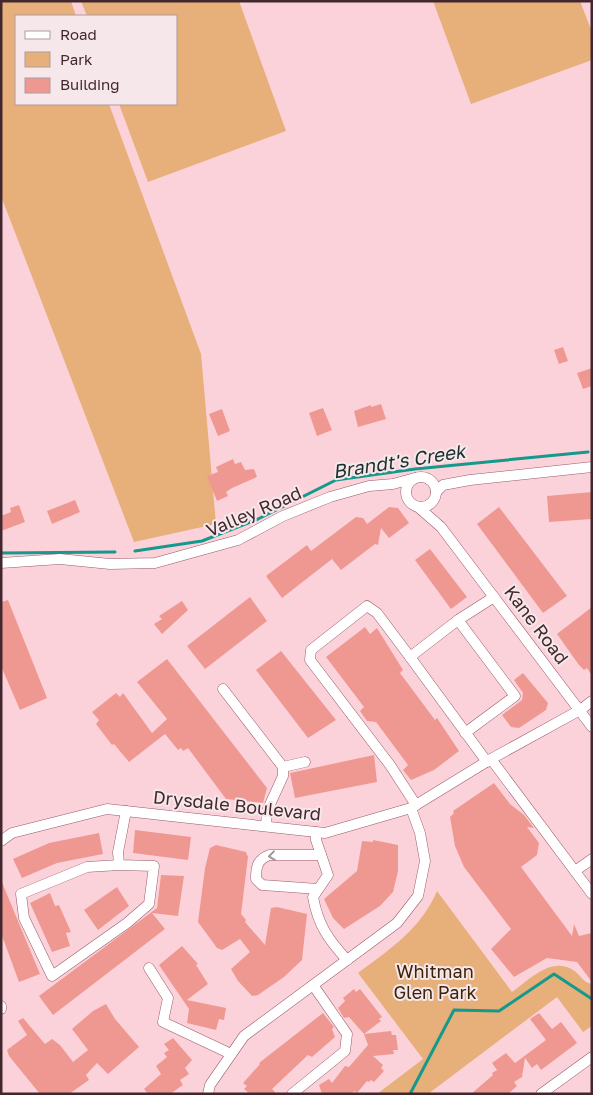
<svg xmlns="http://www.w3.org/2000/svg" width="593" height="1095" font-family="'Golos Text',sans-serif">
	<rect width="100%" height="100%" fill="#fcd2da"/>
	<g fill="#e7af79">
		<path d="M1 1H71L76 16H16V104H109L201 354 216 524 134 542 1 196Z"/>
		<path d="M81 1H239L286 131 148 182 119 104H176V16H87Z"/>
		<path d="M433 1H580L592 32V60L471 104Z"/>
		<path d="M437 891 512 992C529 980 551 956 573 970 581 975 583 983 592 984V1026L583 1032 557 997 428 1094H377L423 1059 358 973C390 949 421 929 437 891Z"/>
	</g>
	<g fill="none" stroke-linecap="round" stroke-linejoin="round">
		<g stroke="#14998d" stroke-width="3">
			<path d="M135 551 202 541 258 519 336 480 415 469 588 452"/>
			<path d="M1 553 115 552"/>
			<path d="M410 1094 454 1010 499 1011 554 974 592 999"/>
		</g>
	</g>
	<g fill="#ef9892">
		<path d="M563 347 568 361 559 364 554 350Z"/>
		<path d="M592 368V386L583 389 577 373Z"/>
		<path d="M381 404 386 419 358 427 354 411 371 405V407Z"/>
		<path d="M323 408 332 430 317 436 309 413Z"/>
		<path d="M222 409 230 431 218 436 209 414Z"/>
		<path d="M233 459 235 464 241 462 245 470 254 469 257 477 232 488 226 492 228 496 217 501 207 476 218 472 216 467Z"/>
		<path d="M592 492V519L549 522 547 496Z"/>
		<path d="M75 500 80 512 52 524 47 511Z"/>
		<path d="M19 505 25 522 1 531V516L11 512 10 508Z"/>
		<path d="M389 507 398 508 409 523 389 538 381 528 378 545 375 544 341 570 332 559 282 598 266 576 307 545 311 551 356 517 363 518 367 524Z"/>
		<path d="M499 507 567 596 543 613 477 524Z"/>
		<path d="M430 549 467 597 451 609 415 560Z"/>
		<path d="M250 597 267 621 205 669 187 646Z"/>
		<path d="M8 600 47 698 20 710 1 666V602Z"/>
		<path d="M182 601 188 610 162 634 154 624 162 619 159 616Z"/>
		<path d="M592 607V676L587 668 584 670 579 665 557 634Z"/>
		<path d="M365 627 370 634 377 628 403 670 400 673 435 720 437 718 459 751 434 770 411 780 403 770 408 765 376 722 367 721 360 711 364 707 326 657Z"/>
		<path d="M281 651 336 720 308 738 256 670Z"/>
		<path d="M167 659 267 788 263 803 226 799 188 748 183 751 181 748 178 750 165 734 129 762 114 744 112 745 96 724 99 720 92 712 116 693 120 697 123 693 152 733 167 719 137 682Z"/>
		<path d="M523 673 548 703 546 710 519 728 511 727 502 715 522 700 523 693 514 680Z"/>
		<path d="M374 755 377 782 295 798 290 773Z"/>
		<path d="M494 783 510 804 524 815 534 828 527 827 539 843 537 855 521 867 572 936 574 924 579 936 592 933V982L577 962 547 958 514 977 491 949 511 929 464 867 455 846 450 817 454 813 453 811Z"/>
		<path d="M135 830 191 837 188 860 133 853Z"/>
		<path d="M99 833 103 854 57 863 22 878 13 859 49 843Z"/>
		<path d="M373 840 398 845V871L393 892 380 906 344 929 333 918 324 899 357 871 362 841 373 842Z"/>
		<path d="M216 845 246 852 248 857 241 914 246 920 245 922 265 945 271 908 277 907 307 914 302 960 284 977 258 995 252 996 238 981 231 969 250 952 240 939 222 950 217 948 198 922 205 868 210 848Z"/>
		<path d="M161 875 184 876 178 916 152 913 165 929 53 1015 39 996 157 908Z"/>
		<path d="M1 880 40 974 19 982 1 933Z"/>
		<path d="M117 887 129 906 98 930 84 910Z"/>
		<path d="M50 893 55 906 59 905 71 932 66 933 70 946 52 952 30 903Z"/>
		<path d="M182 946 198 964 196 965 208 984 187 1000 226 1008 224 1020 219 1019 216 1030 187 1023 189 1009 159 965Z"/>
		<path d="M354 989 356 992 360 989 382 1017 379 1019 381 1021 364 1034 349 1017 344 1018 338 1008 345 1001 343 998Z"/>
		<path d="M106 1004 115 1019 139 1047 108 1074 97 1063 86 1075 89 1080 69 1094H40L9 1056 7 1050 27 1035 18 1021 23 1018 45 1044 52 1039 60 1045 73 1062 88 1050 72 1029 93 1011Z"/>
		<path d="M323 1013 334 1027 332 1029 335 1037 312 1057 308 1055 272 1089 277 1094H250L244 1089 247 1086 243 1083 260 1064 259 1063Z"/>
		<path d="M539 1013 552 1029 561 1022 577 1043 541 1070 537 1064 532 1068 525 1058 522 1077 514 1082 517 1086 508 1094H471L493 1075 492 1073 497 1070 492 1063 506 1053 515 1063 546 1040 530 1019Z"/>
		<path d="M391 1031 392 1035H396L398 1050H393L394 1054 373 1056 383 1065 381 1068 384 1071 374 1082 371 1080 369 1082 367 1081 357 1093 354 1091 352 1094H322L319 1085 329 1079 332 1083 345 1066 349 1067 368 1045 364 1034Z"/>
		<path d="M173 1038 192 1060 185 1068 189 1074 180 1080 183 1085 170 1094H148L144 1089 161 1074 156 1066 167 1057 164 1053 169 1050 164 1044Z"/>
	</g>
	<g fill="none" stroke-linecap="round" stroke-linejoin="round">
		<g stroke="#975b69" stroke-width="11">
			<g id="minor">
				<circle cx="421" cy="492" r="15"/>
				<path d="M436 492 443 485 470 480 592 467"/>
				<path d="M418 507 441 527 592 727"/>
				<path d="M1 563 60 559 110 564 155 563 238 540 283 516 330 497 369 486 393 484 415 478"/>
				<path d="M458 620 515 696 465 733"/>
				<path d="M410 657 377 613 367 606 311 650 310 660 390 765 416 805"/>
				<path d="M223 689 283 767V776L267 811 266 826"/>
				<path d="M491 759 592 894"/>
				<path d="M487 762 410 657 458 620 494 597"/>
				<path d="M283 767 305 762"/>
				<path d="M316 832V840L328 875 313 897C318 925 328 939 347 960"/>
				<path d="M1 841 12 833 107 809 325 833 411 808 491 759 580 710 592 701"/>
				<path d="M119 865 154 866 149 904 127 923 52 976 24 918 21 894 87 867 119 865 118 852 126 811"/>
				<path d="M575 871 592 859"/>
				<path d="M318 889 262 885 256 879C256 867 257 860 269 855H321"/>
				<path d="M149 968 168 998 163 1022 231 1054"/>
				<path d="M1 1006V1009"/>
				<path d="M208 1094 210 1085 244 1036 397 923 418 896 425 861 420 833 411 808"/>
				<path d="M292 1094 345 1051 347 1034 313 985"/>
				<path d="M541 1094 592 1057"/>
			</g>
		</g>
		<use href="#minor" stroke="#fff" stroke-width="10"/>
	</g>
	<defs><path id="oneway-chevron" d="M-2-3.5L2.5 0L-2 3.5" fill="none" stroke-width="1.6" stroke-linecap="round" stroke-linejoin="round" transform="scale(1.25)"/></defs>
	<use stroke="#a09496" href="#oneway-chevron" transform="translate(272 856) rotate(173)"/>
	<g text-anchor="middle" stroke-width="4" stroke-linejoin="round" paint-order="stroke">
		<g font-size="18" fill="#42282e" stroke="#f6e8ea">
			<text transform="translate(254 512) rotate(-23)" y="6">Valley Road</text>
			<text transform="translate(536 625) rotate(53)" y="6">Kane Road</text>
			<text transform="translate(237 806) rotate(6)" y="6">Drysdale Boulevard</text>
		</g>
		<g font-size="18" fill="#3d2409" stroke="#f6e8ea">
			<text x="435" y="978">Whitman<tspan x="435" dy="21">Glen Park</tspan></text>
		</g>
		<g font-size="19" font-style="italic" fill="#1a2f2c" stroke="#f6e8ea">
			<text transform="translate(399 461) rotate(-9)" y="7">Brandt's Creek</text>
		</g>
	</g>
	<rect width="593" height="1095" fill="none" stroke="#42282e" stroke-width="5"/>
	<rect x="15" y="15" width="162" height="90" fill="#f6e8ea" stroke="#ae9b9f"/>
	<rect x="25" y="31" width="25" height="8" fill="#ffffff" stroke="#ae9b9f"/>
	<text x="60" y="40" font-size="15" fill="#42282e">Road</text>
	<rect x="25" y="52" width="25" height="15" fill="#e7af79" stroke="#ae9b9f"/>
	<text x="60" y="65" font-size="15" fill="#42282e">Park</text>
	<rect x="25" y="78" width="25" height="15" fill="#ef9892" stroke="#ae9b9f"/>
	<text x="60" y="90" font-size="15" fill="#42282e">Building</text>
</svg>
